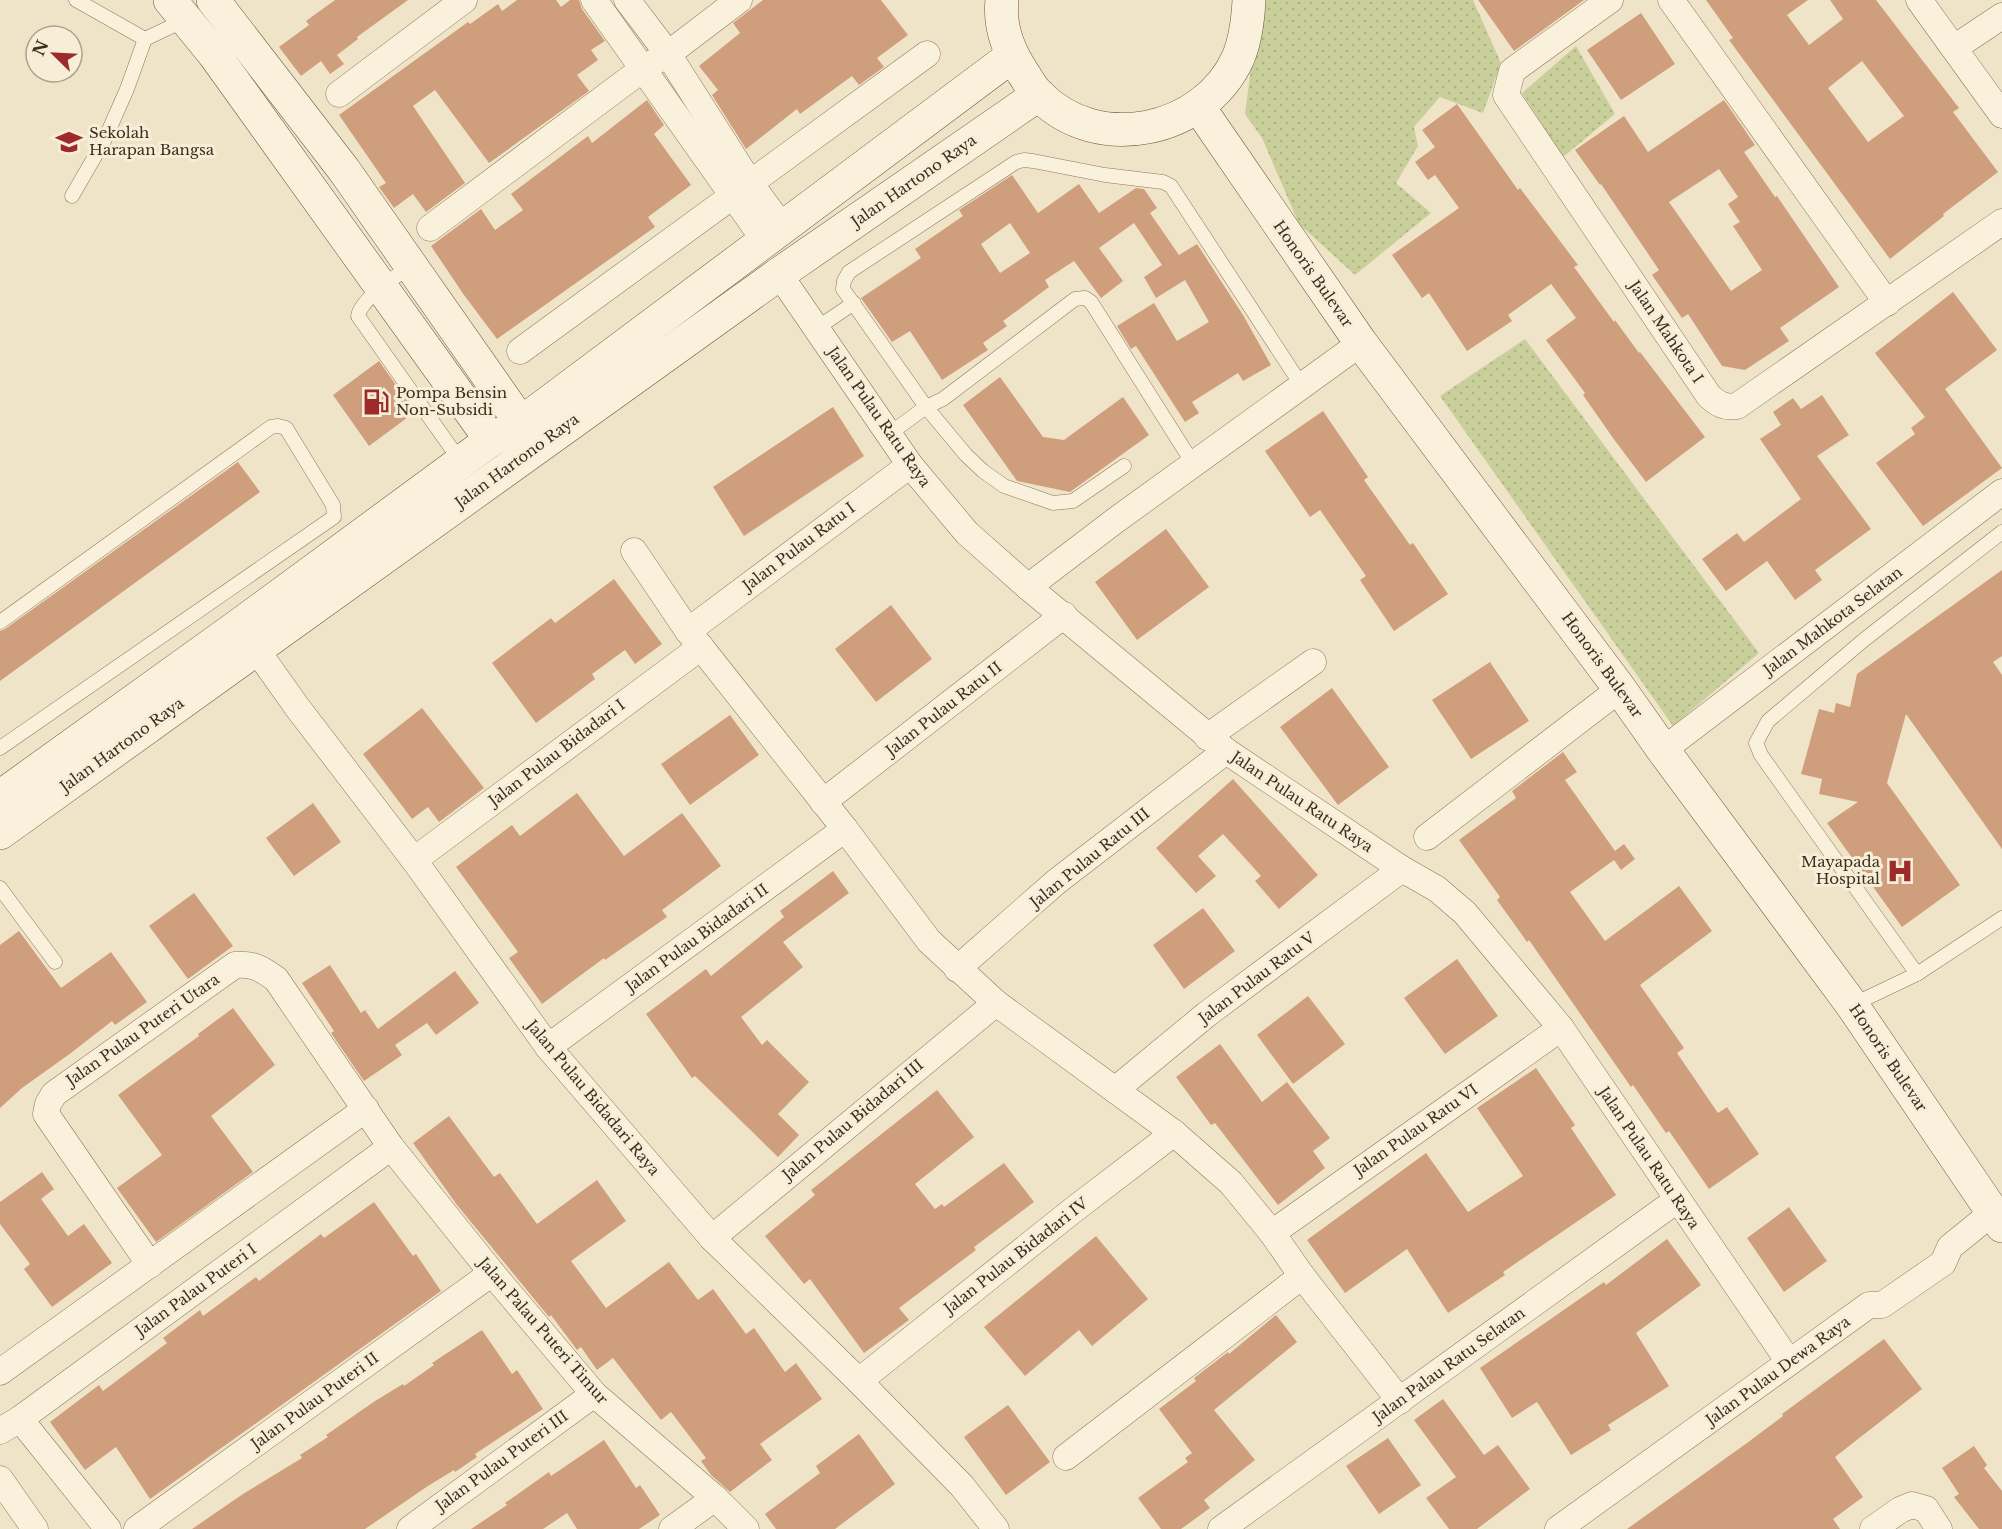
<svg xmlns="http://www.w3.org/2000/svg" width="2002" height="1529" font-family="'Libre Baskerville',serif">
	<defs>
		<pattern id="grass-dots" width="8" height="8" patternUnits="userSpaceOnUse" patternTransform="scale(1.5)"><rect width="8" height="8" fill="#c9cf9b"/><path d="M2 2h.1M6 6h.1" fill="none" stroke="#aeb285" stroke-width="1.8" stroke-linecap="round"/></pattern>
	</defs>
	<rect width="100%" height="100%" fill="#f0e4c8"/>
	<g fill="url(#grass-dots)">
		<path d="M1260 0H1473L1501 63 1483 113 1440 97 1414 127 1418 146 1396 183 1431 213 1355 275 1299 224 1262 138 1245 114Z"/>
		<path d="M1576 46 1615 114 1563 157 1522 93Z"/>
		<path d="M1525 339 1759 653 1673 726 1440 396Z"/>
	</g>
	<g fill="#cf9f7d" fill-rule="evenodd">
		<path d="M335 0H408L357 37 358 39 337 55 344 64 330 74 321 61 301 76 279 47 309 25 306 21Z"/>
		<path d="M517 0H556L561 7 570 0H579L582 9 605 41 591 50 598 60 577 75 589 91 489 163 435 90 413 106 465 183 426 212 413 194 394 208 379 187 386 183 339 115 468 22 470 24 498 4 502 11Z"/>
		<path d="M763 0H881L908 35 877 58 884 67 859 85 852 76 800 114 797 109 746 149 712 95 718 90 699 66 740 33 733 23Z"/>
		<path d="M1478 0H1584L1514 51Z"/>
		<path d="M1706 0H1808L1787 15 1809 45 1843 19 1830 0H1876L1959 108 1953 112 1998 172 1943 214 1944 216 1890 259 1754 74 1729 40 1733 38ZM1862 61 1904 116 1868 142 1828 88Z"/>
		<path d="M1641 13 1675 64 1621 100 1587 50Z"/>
		<path d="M647 100 664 125 654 134 691 185 648 217 655 227 497 339 464 295 431 246 481 209 495 230 523 210 511 194 588 136 592 143Z"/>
		<path d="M1724 100 1755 145 1744 152 1775 197 1777 196 1839 287 1780 328 1789 341 1745 370 1722 366 1688 314 1682 318 1652 275 1659 270 1601 184 1600 185 1575 150 1624 116 1648 152ZM1719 169 1738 197 1728 204 1740 222 1733 226 1762 270 1731 291 1669 202Z"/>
		<path d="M1457 104 1518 190 1520 188 1578 265 1574 267 1614 322 1615 320 1639 353 1640 352 1705 437 1646 482 1613 438 1583 395 1585 393 1546 340 1576 318 1551 284 1508 315 1512 321 1467 351 1429 293 1422 298 1392 255 1459 208 1435 175 1428 180 1415 162 1435 147 1422 130Z"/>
		<path d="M1012 175 1038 213 1079 184 1099 213 1136 188 1144 189 1157 208 1150 213 1179 255 1197 244 1243 315 1271 365 1243 381 1238 373 1192 402 1199 413 1185 422 1136 346 1131 349 1117 326 1154 303 1177 341 1209 322 1185 280 1156 298 1144 277 1162 265 1134 223 1099 248 1123 281 1101 298 1074 261 1045 280 1049 287 1003 321 1007 326 983 343 988 350 942 380 910 331 892 342 861 298 921 258 915 249 963 216 959 210ZM1010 223 1030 253 1000 273 981 244Z"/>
		<path d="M1953 292 1997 350 1945 389 2002 468 1923 526 1876 463 1915 434 1911 428 1925 417 1875 353Z"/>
		<path d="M379 361 415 412 369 446 333 395Z"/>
		<path d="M1000 377 1043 437 1064 440 1123 397 1149 435 1070 492 1017 481 963 405Z"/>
		<path d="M1822 395 1849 435 1817 456 1871 529 1815 570 1822 580 1795 600 1767 561 1726 591 1702 559 1737 533 1744 542 1801 499 1760 439 1781 425 1773 412 1793 398 1801 409Z"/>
		<path d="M833 407 864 456 744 536 713 487Z"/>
		<path d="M1323 411 1368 477 1364 480 1410 545 1413 543 1448 594 1394 631 1360 580 1366 576 1320 510 1310 517 1265 451Z"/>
		<path d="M238 462 260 492 0 681V631L5 629Z"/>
		<path d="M1166 529 1209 587 1137 640 1095 582Z"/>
		<path d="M2002 570V656L1993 662 2002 675V849L1906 714 1887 783 1960 885 1902 927 1827 823 1858 802 1819 794 1822 779 1801 774 1819 709 1834 713 1836 703 1850 707 1857 674Z"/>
		<path d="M614 579 662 644 635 664 625 650 592 674 595 679 536 723 492 663 551 618 555 623Z"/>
		<path d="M891 605 932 659 876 702 835 649Z"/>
		<path d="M1490 662 1529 721 1471 759 1432 700Z"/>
		<path d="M1332 688 1389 767 1338 805 1280 727Z"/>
		<path d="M422 708 484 788 439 822 428 807 412 819 363 754Z"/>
		<path d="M730 715 759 755 690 805 661 764Z"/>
		<path d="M1563 752 1577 772 1565 780 1615 851 1624 844 1635 859 1621 870 1614 860 1570 892 1605 941 1679 886 1712 931 1640 985 1684 1048 1677 1053 1718 1113 1727 1107 1759 1154 1709 1189 1669 1131 1666 1133 1633 1085 1631 1087 1529 940 1527 942 1497 900 1500 897 1459 840 1516 798 1512 791Z"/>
		<path d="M1233 779 1318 875 1279 909 1255 881 1261 876 1223 834 1198 856 1216 876 1196 893 1156 848Z"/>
		<path d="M577 793 624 856 682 813 721 866 662 910 667 917 605 960 604 958 542 1004 509 958 518 952 456 867 512 825 520 836Z"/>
		<path d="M313 803 341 842 294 876 266 838Z"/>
		<path d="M833 871 849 893 783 942 803 967 741 1017 762 1045 767 1040 809 1082 778 1114 799 1135 778 1157 695 1076 692 1078 646 1014 706 969 711 976 784 917 780 911Z"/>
		<path d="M194 893 233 946 188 979 149 926Z"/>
		<path d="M1203 908 1235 951 1184 989 1153 945Z"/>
		<path d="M19 931 61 988 111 952 147 1002 115 1025 112 1021 71 1053 22 1088 0 1108V945Z"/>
		<path d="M1457 959 1498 1016 1445 1054 1404 998Z"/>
		<path d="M330 965 361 1013 365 1010 378 1029 455 971 479 1003 436 1035 427 1023 395 1045 402 1055 364 1081 331 1033 334 1031 302 983Z"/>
		<path d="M1308 996 1345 1044 1293 1084 1257 1035Z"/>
		<path d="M233 1008 275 1065 211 1116 253 1172 156 1242 117 1188 162 1155 118 1095 199 1036 198 1034Z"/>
		<path d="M1220 1044 1262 1102 1287 1082 1330 1138 1313 1151 1325 1168 1278 1205 1215 1123 1211 1125 1176 1077Z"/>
		<path d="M1536 1068 1575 1125 1571 1128 1616 1195 1503 1272 1505 1275 1448 1313 1407 1249 1345 1293 1307 1240 1426 1153 1468 1212 1523 1176 1477 1108Z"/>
		<path d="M937 1090 974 1137 915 1184 935 1209 942 1204 944 1207 1004 1163 1034 1202 974 1247 976 1250 899 1308 909 1320 864 1353 810 1279 804 1284 765 1236 815 1195 811 1190Z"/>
		<path d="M449 1116 494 1177 500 1173 537 1224 597 1180 626 1221 571 1261 606 1308 669 1262 698 1300 713 1289 746 1334 754 1328 785 1372 796 1363 822 1399 760 1444 772 1460 730 1492 711 1475 701 1461 706 1458 671 1412 661 1420 613 1358 597 1370 581 1347 577 1350 551 1315 549 1317 457 1205 413 1143Z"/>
		<path d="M42 1172 54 1189 41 1199 68 1236 84 1224 112 1263 52 1307 24 1269 30 1264 0 1224V1202Z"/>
		<path d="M374 1202 413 1256 416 1254 441 1291 150 1499 116 1447 85 1470 50 1422 99 1385 103 1391 167 1343 163 1338 200 1310 203 1316 256 1277 259 1281 321 1234 324 1238Z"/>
		<path d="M1789 1207 1827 1261 1784 1292 1747 1238Z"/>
		<path d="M1096 1236 1148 1299 1092 1346 1079 1330 1025 1376 984 1327Z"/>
		<path d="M1667 1239 1701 1285 1636 1333 1669 1386 1608 1425 1611 1430 1571 1455 1537 1402 1512 1418 1480 1368 1604 1282 1606 1285Z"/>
		<path d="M1276 1315 1297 1342 1214 1410 1255 1460 1204 1500 1210 1508 1181 1529H1161L1138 1498 1188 1462 1185 1458 1192 1453 1159 1409 1196 1381 1194 1378 1228 1352 1229 1354Z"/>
		<path d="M482 1330 512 1374 517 1370 543 1409 475 1454 477 1457 455 1472 454 1470 428 1486 365 1529H192L243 1494 302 1458 300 1455 328 1437 326 1435 375 1401 403 1384 404 1386 434 1365 432 1363Z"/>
		<path d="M1884 1339 1922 1389 1835 1457 1863 1497 1833 1519 1840 1529H1627L1747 1443 1783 1416 1782 1414Z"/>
		<path d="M1443 1399 1484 1455 1498 1445 1530 1489 1477 1529H1449L1426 1498 1456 1477 1414 1420Z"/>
		<path d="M1008 1405 1050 1462 1006 1495 964 1437Z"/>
		<path d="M859 1434 895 1484 835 1529H776L765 1514 820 1473 816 1466Z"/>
		<path d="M1388 1438 1421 1485 1379 1514 1346 1466Z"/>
		<path d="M604 1440 636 1488 640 1485 660 1515 639 1529H577L567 1513 543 1529H471L507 1505 505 1503 549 1472 551 1476Z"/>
		<path d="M1974 1446 1987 1465 1984 1468 2002 1491V1529H1979L1954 1497 1959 1494 1942 1468Z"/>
	</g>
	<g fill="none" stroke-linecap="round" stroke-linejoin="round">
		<g stroke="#8d765c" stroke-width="15">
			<g id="lane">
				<path d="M76 0 145 39"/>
				<path d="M72 196 105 139 127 89 145 39 187 19"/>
				<path d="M411 266C396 276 361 299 358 316L461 462"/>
				<path d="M817 328 854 303"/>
				<path d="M889 434 926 407 943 399 1075 299 1085 298 1091 302 1194 465"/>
				<path d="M1124 466 1073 501 1053 503 1004 486 983 471 966 455 926 407 843 289 844 281 849 272 1016 162 1024 160 1033 161 1105 175 1163 182 1171 186 1302 386"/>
				<path d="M0 622 271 427 278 426 286 428 333 505 334 517 0 748"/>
				<path d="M0 888 55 962"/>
				<path d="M1917 974 1761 755 1756 743 1768 721 1865 639 2002 532"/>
				<path d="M1852 1005 1917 974 2002 918"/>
			</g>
		</g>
		<g stroke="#8d765c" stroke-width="27">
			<g id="street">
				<path d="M594 0 765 241"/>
				<path d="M627 0 668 54 750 183 783 228"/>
				<path d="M1610 0 1512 71 1506 95 1709 396C1718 404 1724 408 1737 406L2002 222"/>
				<path d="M1671 0 1887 303"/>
				<path d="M1919 0 2002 115"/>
				<path d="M1954 48 2002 16"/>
				<path d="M339 94 464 0"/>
				<path d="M430 228 644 68 668 54 739 0"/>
				<path d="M779 274 910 465 967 533 1028 587 1226 751 1402 869 1437 889 1465 913 1561 1028 1789 1362"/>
				<path d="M520 351 927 54"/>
				<path d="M634 551 688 631 845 829 929 941 996 1003 1174 1133 1231 1183 1272 1233 1302 1276"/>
				<path d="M1028 587 1116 520 1361 343"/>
				<path d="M688 631 910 465"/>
				<path d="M246 635 297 707 414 860 548 1047 712 1238 859 1381 962 1486 996 1529"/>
				<path d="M1207 737 1313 662"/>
				<path d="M1663 750 2002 492"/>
				<path d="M823 802 1064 615"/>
				<path d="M1427 837 1620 689"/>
				<path d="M414 860 701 647"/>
				<path d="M957 969 1056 882 1226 751"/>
				<path d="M548 1047 845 829"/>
				<path d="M1115 1090 1207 1014 1402 869"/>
				<path d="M1272 1233 1561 1028"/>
				<path d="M712 1238 996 1003"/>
				<path d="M150 1265 46 1114 48 1104 54 1094 235 965C253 963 262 969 276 979L391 1147 492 1273 594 1394 715 1498 746 1529"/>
				<path d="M0 1372 366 1109"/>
				<path d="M859 1381 1072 1211 1174 1133"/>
				<path d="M20 1419 108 1529"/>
				<path d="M0 1431 20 1419 391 1147"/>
				<path d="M1066 1457 1302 1276 1400 1401"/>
				<path d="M0 1479 35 1529"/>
				<path d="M137 1529 492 1273"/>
				<path d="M410 1529 594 1394"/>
				<path d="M672 1529 715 1498"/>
				<path d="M1221 1529 1677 1200"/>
				<path d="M1558 1529 1869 1305H1882L1943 1263 1950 1247 1992 1213"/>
				<path d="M1873 1529 1900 1510 1912 1505 1926 1509 1939 1529"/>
			</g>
		</g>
		<g stroke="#6f573f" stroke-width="34">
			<g id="secondary">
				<path d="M170 0 214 54 491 440"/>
				<path d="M213 0 344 170 521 423"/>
				<path d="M1002 0C999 26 1009 52 1023 73 1028 80 1032 89 1039 95 1097 155 1204 133 1238 58 1246 39 1248 20 1249 0"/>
				<path d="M1198 106 1361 343 1620 689 1663 750 1852 1005 2002 1226"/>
				<path d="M0 797 238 626 461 462 491 440 521 423 1012 56"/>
				<path d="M0 833 779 274 1038 95"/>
			</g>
		</g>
		<use href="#lane" stroke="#faf1dc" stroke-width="14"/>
		<use href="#street" stroke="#faf1dc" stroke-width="26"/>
		<use href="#secondary" stroke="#faf1dc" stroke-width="33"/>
	</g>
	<defs>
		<g id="school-bare" transform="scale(2.07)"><path d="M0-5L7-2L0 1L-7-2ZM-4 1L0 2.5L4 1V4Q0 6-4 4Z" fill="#9e2a2b" stroke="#f7eed8" stroke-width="2.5" paint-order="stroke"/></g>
		<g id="fuel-bare" transform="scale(2.07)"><path d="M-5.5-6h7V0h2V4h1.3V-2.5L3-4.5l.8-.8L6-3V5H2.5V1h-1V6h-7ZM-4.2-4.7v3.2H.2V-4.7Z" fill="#9e2a2b" stroke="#f7eed8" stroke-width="2.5" paint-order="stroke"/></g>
		<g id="hospital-bare" transform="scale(2.07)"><path d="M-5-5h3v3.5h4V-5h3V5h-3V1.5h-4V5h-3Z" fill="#9e2a2b" stroke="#f7eed8" stroke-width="2.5" paint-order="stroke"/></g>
	</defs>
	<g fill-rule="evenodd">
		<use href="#school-bare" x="69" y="142"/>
		<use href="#fuel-bare" x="376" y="402"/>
		<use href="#hospital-bare" x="1900" y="871"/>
	</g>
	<g text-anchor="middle" stroke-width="6" stroke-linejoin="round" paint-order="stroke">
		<g font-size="15" fill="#3d2e20" stroke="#f7eed8" text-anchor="start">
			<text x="89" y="138">Sekolah<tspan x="89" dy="17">Harapan Bangsa</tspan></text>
			<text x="396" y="398">Pompa Bensin<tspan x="396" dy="17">Non-Subsidi</tspan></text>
			<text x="1880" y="867" text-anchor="end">Mayapada<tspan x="1880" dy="17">Hospital</tspan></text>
		</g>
		<g font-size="15" fill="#3d2e20" stroke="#f7eed8">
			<text transform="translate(914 181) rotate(-35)" y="5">Jalan Hartono Raya</text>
			<text transform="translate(1313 274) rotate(55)" y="5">Honoris Bulevar</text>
			<text transform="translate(1666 332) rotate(56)" y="5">Jalan Mahkota I</text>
			<text transform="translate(879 417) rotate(55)" y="5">Jalan Pulau Ratu Raya</text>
			<text transform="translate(517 461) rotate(-36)" y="5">Jalan Hartono Raya</text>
			<text transform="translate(799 547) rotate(-37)" y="5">Jalan Pulau Ratu I</text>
			<text transform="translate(1833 621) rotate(-37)" y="5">Jalan Mahkota Selatan</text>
			<text transform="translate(1602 665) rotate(54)" y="5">Honoris Bulevar</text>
			<text transform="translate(944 709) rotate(-38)" y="5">Jalan Pulau Ratu II</text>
			<text transform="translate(122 745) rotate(-36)" y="5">Jalan Hartono Raya</text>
			<text transform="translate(557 753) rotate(-37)" y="5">Jalan Pulau Bidadari I</text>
			<text transform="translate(1302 802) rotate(34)" y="5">Jalan Pulau Ratu Raya</text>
			<text transform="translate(1090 858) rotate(-39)" y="5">Jalan Pulau Ratu III</text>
			<text transform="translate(697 938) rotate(-36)" y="5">Jalan Pulau Bidadari II</text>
			<text transform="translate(1257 978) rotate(-37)" y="5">Jalan Pulau Ratu V</text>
			<text transform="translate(143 1030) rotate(-35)" y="5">Jalan Pulau Puteri Utara</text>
			<text transform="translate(1888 1058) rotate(56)" y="5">Honoris Bulevar</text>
			<text transform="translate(593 1098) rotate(50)" y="5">Jalan Pulau Bidadari Raya</text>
			<text transform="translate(853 1120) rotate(-40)" y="5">Jalan Pulau Bidadari III</text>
			<text transform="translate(1416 1130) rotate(-35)" y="5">Jalan Pulau Ratu VI</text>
			<text transform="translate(1649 1158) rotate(56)" y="5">Jalan Pulau Ratu Raya</text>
			<text transform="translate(1016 1256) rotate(-38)" y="5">Jalan Pulau Bidadari IV</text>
			<text transform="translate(196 1290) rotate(-36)" y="5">Jalan Palau Puteri I</text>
			<text transform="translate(543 1331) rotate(49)" y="5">Jalan Palau Puteri Timur</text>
			<text transform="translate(1449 1365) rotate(-36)" y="5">Jalan Palau Ratu Selatan</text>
			<text transform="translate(1778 1371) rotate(-36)" y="5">Jalan Pulau Dewa Raya</text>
			<text transform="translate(315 1401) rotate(-36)" y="5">Jalan Pulau Puteri II</text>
			<text transform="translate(502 1461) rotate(-36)" y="5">Jalan Pulau Puteri III</text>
		</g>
	</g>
	<g transform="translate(54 54) rotate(294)"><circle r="28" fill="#f7eed8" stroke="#ada18e" stroke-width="1.5"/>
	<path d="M0-4.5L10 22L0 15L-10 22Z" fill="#9e2a2b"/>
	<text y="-9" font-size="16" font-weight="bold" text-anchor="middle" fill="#3d2e20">N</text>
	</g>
</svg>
